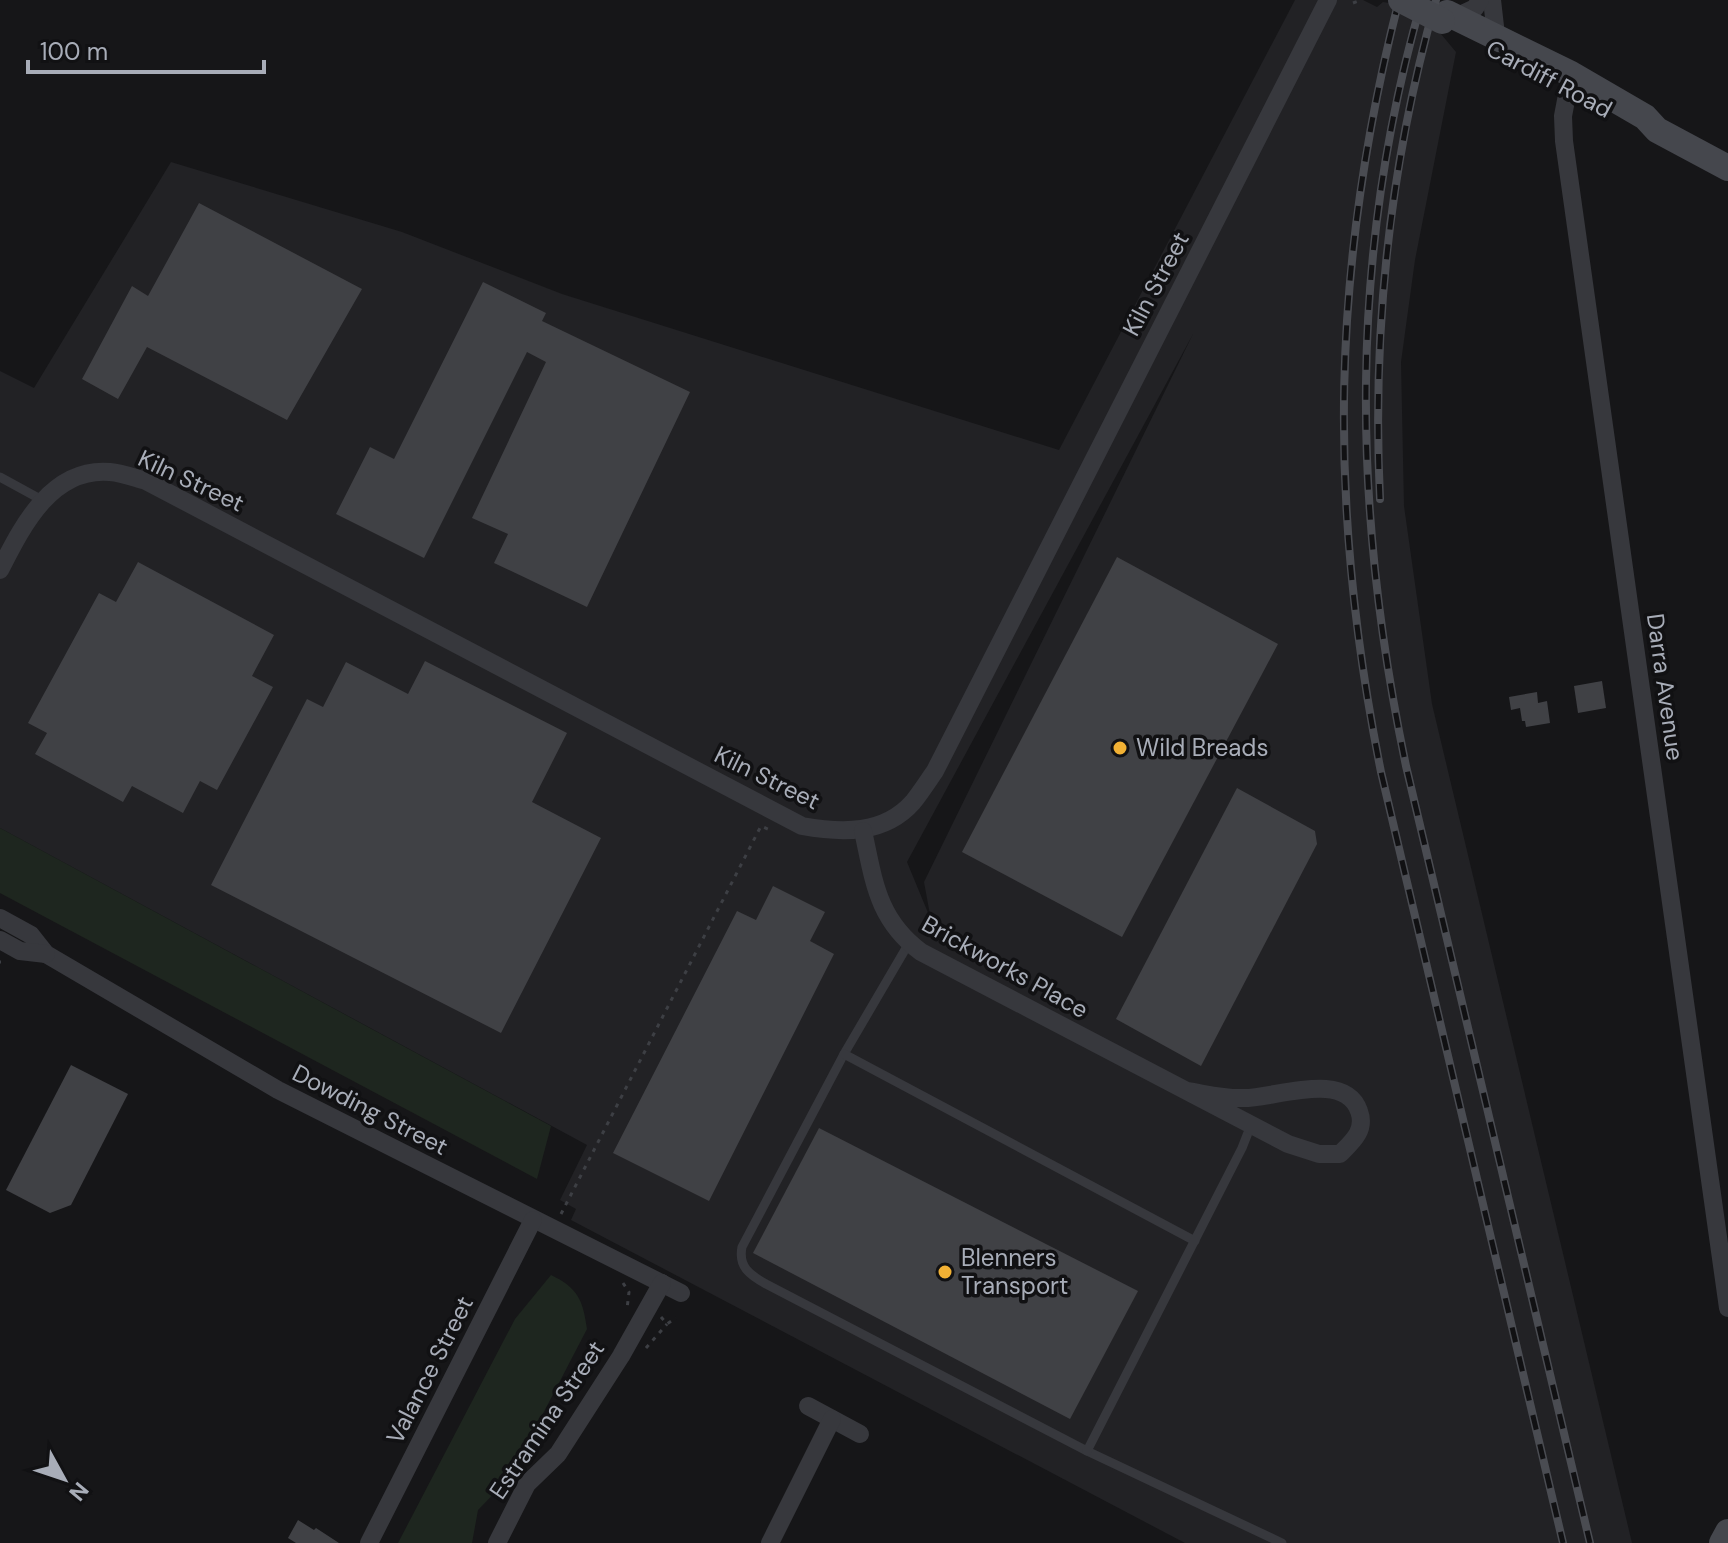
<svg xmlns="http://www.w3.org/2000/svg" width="1728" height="1543" font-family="'DM Sans',sans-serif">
	<rect width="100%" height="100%" fill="#161618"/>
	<path fill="#222225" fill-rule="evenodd" d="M1295 0H1363L1377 7 1383 2 1389 3 1436 28 1456 52 1415 260 1401 362 1404 506 1432 704 1632 1543H1185L571 1220 576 1209 560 1200 587 1145 0 828V371L34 388 171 162 402 232 562 294 1059 450ZM1193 334 924 882 931 920 907 862Z"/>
	<g fill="#1e261f">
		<path d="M0 828 551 1126 537 1179 0 893Z"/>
		<path d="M551 1275C578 1288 583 1300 587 1329L510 1477 478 1510 472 1543H398L515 1319Z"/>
	</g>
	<g fill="#404145">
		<path d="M199 203 362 289 287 420 147 347 118 399 82 379 132 286 148 296Z"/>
		<path d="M483 282 546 313 542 321 690 392 587 607 494 563 508 534 472 518 546 362 527 352 424 558 336 514 370 447 394 459Z"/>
		<path d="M1117 557 1278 644 1122 937 962 852Z"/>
		<path d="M138 562 274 635 252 676 273 687 217 790 200 781 183 813 132 786 123 802 35 754 47 733 28 723 99 593 116 602Z"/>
		<path d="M425 661 567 733 532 802 601 838 501 1033 211 885 307 699 323 707 346 662 408 694Z"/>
		<path d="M1602 681 1606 708 1578 713 1574 686Z"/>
		<path d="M1537 692 1538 703 1547 701 1550 723 1526 727 1525 721H1522L1520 708 1511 710 1509 697Z"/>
		<path d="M1237 788 1315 831 1317 844 1201 1066 1116 1019Z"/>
		<path d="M773 886 825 912 810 941 834 954 709 1201 613 1153 737 911 756 920Z"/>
		<path d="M71 1065 128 1094 71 1205 50 1213 6 1190Z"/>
		<path d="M819 1128 1138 1291 1070 1419 753 1253Z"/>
		<path d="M298 1520 314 1530 316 1528 339 1543H296L288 1538Z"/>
	</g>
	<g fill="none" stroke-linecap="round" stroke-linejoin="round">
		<g stroke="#3d3f44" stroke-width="3" stroke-dasharray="4 6" stroke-linecap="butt">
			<path d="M1353 3 1361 0"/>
			<path d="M0 962H1"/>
			<path d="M561 1214 761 826 772 831"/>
			<path d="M623 1283 629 1292 627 1309"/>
			<path d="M661 1317 667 1324 676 1318"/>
			<path d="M646 1348 667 1324"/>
		</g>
		<g stroke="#37383d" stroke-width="9">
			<path d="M0 477 42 500"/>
			<path d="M909 943 844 1054 742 1247C738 1267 750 1275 766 1284L1087 1451 1282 1543"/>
			<path d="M844 1054 1195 1241"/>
			<path d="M1087 1451 1242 1148 1251 1125"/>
		</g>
		<g stroke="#37383d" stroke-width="18">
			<path d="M1492 0 1496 35"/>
			<path d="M1456 17 1475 8 1480 0"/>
			<path d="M1571 74 1563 116 1564 141 1728 1308"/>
			<path d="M0 570C22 527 51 467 110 472 122 473 135 478 146 481L802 826C841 833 884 835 913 802 921 792 928 781 935 771L1328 0"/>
			<path d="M863 831C874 881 877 919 921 952L1288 1144 1319 1154H1340C1353 1141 1366 1130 1359 1111 1345 1070 1276 1098 1244 1098 1225 1099 1206 1094 1187 1091"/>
			<path d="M0 918 31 935 46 954 278 1090 681 1293"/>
			<path d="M0 940 20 951 46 954"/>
			<path d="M808 1406 860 1434"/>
			<path d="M369 1543 533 1220"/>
			<path d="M497 1543 527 1484 558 1454 621 1356 662 1283"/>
			<path d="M770 1543 832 1419"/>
		</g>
		<g stroke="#45474d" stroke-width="26">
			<path d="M1447 13 1571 74 1645 117 1657 130 1728 168"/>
			<path d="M1722 1543 1728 1532"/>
		</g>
		<g stroke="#4a4c52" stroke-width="8">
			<g id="rail">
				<path d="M1399 0C1331 266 1327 503 1381 772L1563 1543"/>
				<path d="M1422 0C1348 256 1352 508 1406 766L1590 1543"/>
				<path d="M1380 499C1372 331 1390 162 1436 0"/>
			</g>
		</g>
		<use href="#rail" stroke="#111113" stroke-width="5" stroke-dasharray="15" stroke-linecap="butt"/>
		<path stroke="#45474d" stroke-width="26" d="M1401 0 1442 21"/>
	</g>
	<g fill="#f2b134" stroke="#111113" stroke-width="3">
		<circle cx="1120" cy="748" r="8"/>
		<circle cx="945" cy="1272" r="8"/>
	</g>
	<g text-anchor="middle" stroke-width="7" stroke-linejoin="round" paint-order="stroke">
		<g font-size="24" fill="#a8adb8" stroke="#111113">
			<text transform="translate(1549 79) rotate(28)" y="8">Cardiff Road</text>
			<text transform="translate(1156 284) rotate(-62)" y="8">Kiln Street</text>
			<text transform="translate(191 481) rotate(25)" y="8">Kiln Street</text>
			<text transform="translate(1665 687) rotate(82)" y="8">Darra Avenue</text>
			<text transform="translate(767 778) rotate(26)" y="8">Kiln Street</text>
			<text transform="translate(1005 967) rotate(29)" y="8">Brickworks Place</text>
			<text transform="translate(370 1110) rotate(27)" y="8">Dowding Street</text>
			<text transform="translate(430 1370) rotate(-63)" y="8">Valance Street</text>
			<text transform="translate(547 1420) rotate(-56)" y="8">Estramina Street</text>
		</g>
		<g font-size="24" fill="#a8adb8" stroke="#111113" text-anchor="start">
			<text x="1136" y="756">Wild Breads</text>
			<text x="961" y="1266">Blenners<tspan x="961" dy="28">Transport</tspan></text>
		</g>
	</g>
	<g transform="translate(64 1479) rotate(130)" stroke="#111113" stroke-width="6" paint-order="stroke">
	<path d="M0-6L14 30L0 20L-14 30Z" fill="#a8adb8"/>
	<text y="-12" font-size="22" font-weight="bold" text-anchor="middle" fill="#a8adb8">N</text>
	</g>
	<path d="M28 60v12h236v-12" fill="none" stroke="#a8adb8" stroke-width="4"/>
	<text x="40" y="60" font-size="24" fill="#a8adb8" stroke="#111113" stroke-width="6" paint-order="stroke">100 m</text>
</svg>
